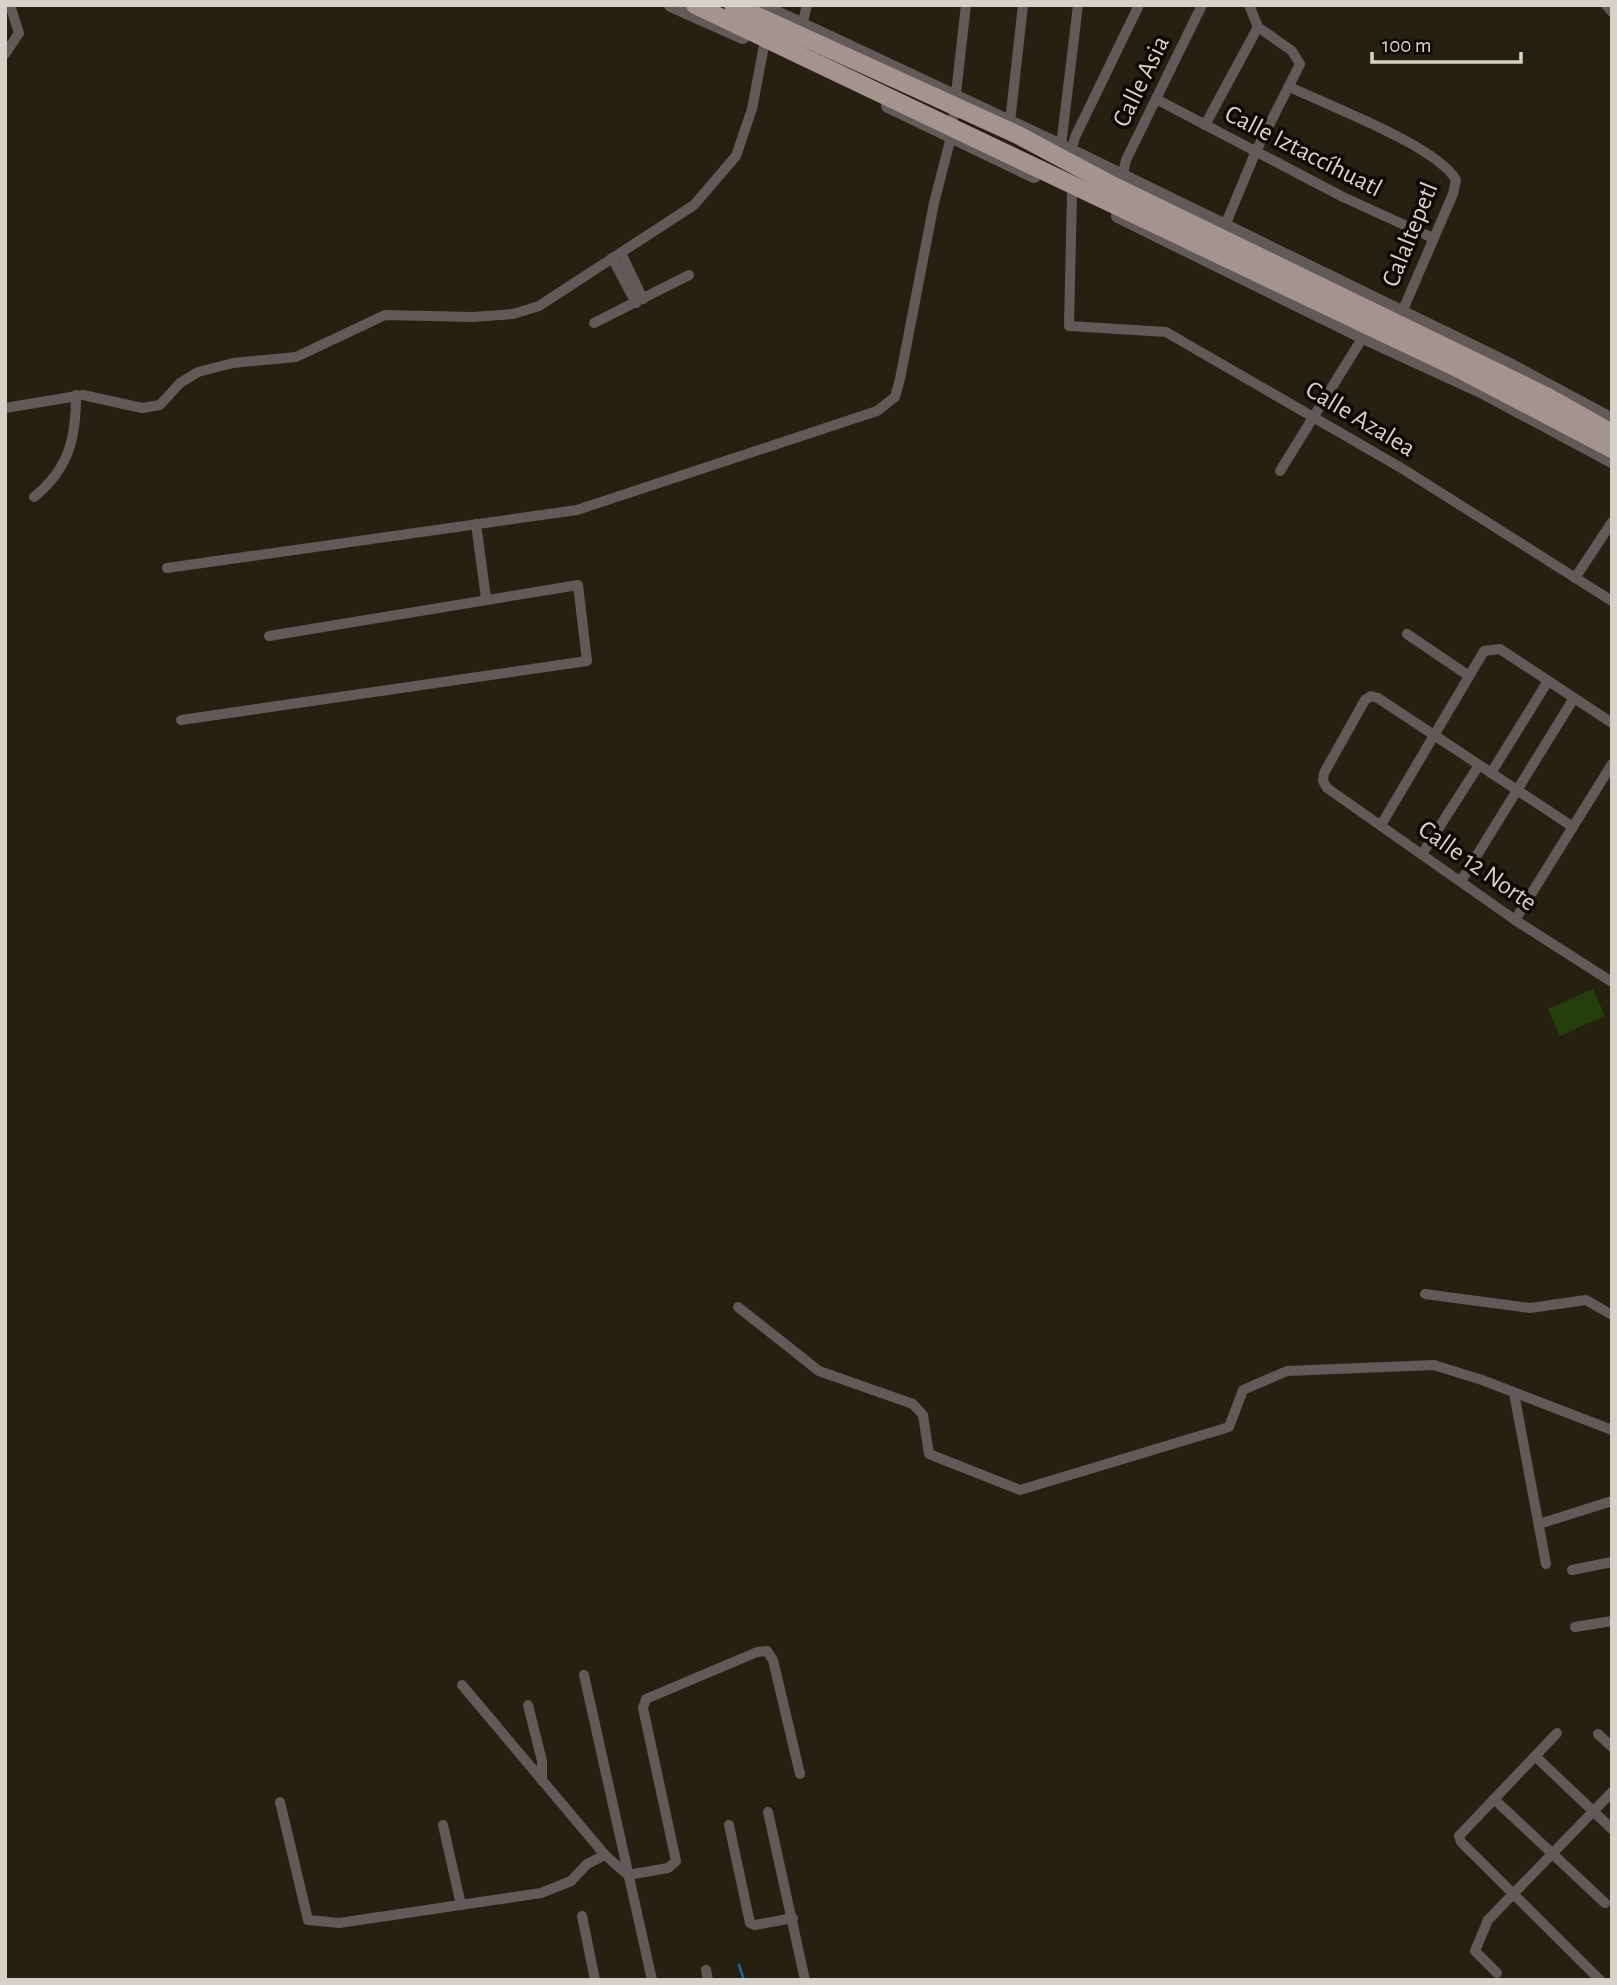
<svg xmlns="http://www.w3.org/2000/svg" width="1617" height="1985" font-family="'Alegreya Sans',sans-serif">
	<rect width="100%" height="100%" fill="#252012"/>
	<path fill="#243e0c" d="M1593 989 1605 1016 1560 1036 1548 1009Z"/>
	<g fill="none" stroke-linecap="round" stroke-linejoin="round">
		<path stroke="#1c679a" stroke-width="2.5" d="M739 1965 744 1980"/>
		<g stroke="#625a58" stroke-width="10">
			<path d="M1606 5 1612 12"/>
			<path d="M802 25 807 5"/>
			<path d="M5 54 19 33 10 5"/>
			<path d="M1290 87C1329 106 1437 146 1456 180L1453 194 1402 312"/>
			<path d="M1156 99 1343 197 1433 238"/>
			<path d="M1010 122 1023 5"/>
			<path d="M1205 125 1258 27"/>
			<path d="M1061 146 1078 5"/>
			<path d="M1071 151 1075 137 1139 5"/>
			<path d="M1122 178 1126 160 1202 5"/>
			<path d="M1072 194 1069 326 1166 332 1403 469 1612 601"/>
			<path d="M1224 228 1256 151 1300 64 1292 51 1258 27 1249 5"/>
			<path d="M621 253 643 299"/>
			<path d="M612 258 636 303"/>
			<path d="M594 323 689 275"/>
			<path d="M5 408 83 395 142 408 160 405 180 383 198 372 233 363 296 357 385 315 473 317 513 314 539 306 694 205 736 156 752 109 766 35"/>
			<path d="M1280 471 1363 337"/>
			<path d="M34 497C69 469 76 438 76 395"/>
			<path d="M476 524 486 598"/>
			<path d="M167 568 577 510 877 411 895 397 900 379 934 203 951 137 966 5"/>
			<path d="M1575 578 1612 522"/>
			<path d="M1407 634 1469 676"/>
			<path d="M181 720 587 661 578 585 269 636"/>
			<path d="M1491 773 1548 681"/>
			<path d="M1381 825 1484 651 1500 649 1612 723"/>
			<path d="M1573 827 1378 698 1371 696 1365 700 1324 773 1323 781 1327 788 1515 920 1612 982"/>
			<path d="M1422 854 1479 765"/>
			<path d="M1461 881 1574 698"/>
			<path d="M1515 920 1612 764"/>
			<path d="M1425 1294 1530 1308 1586 1300 1612 1315"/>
			<path d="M738 1307 819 1371 913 1404 923 1415 929 1454 1020 1490 1229 1427 1243 1390 1287 1371 1434 1365 1482 1380 1612 1430"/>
			<path d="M1514 1393 1546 1564"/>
			<path d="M1539 1524 1612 1501"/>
			<path d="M1572 1570 1612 1562"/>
			<path d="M1575 1627 1612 1621"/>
			<path d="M584 1675 652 1980"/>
			<path d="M462 1685 605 1855 628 1875 668 1868 676 1861 643 1708 646 1699 757 1652 767 1651 773 1660 800 1774"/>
			<path d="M528 1705 542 1761V1781"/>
			<path d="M1557 1733 1459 1836 1461 1842 1600 1980"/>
			<path d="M1598 1734 1612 1747"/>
			<path d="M1535 1756 1612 1829"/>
			<path d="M1494 1799 1605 1903"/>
			<path d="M280 1802 308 1920 339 1923 541 1893 571 1881 587 1864 605 1855"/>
			<path d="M768 1812 805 1980"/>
			<path d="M443 1825 461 1905"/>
			<path d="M729 1825 750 1923 755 1925 793 1918"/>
			<path d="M582 1916 595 1980"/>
			<path d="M706 1970 708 1980"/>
			<path d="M1497 1973 1475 1951 1488 1920 1612 1792"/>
		</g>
		<g stroke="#625a58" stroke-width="14">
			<path d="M671 5 743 37"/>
			<path d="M760 5 1061 146 1506 363 1612 420"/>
			<path d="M888 106 1034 176"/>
			<path d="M1118 216 1363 337 1485 393 1612 461"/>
		</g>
		<g stroke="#a59390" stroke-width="18">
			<path d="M695 5 1461 370 1612 449"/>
			<path d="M733 5 1018 135 1108 183 1548 397 1612 433"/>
		</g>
	</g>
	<g text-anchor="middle" stroke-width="7" stroke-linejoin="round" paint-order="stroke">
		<g font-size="26" fill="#d5d2c9" stroke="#0c0a05">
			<text transform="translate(1140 81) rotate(-64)" y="9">Calle Asia</text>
			<text transform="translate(1304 150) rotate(27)" y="9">Calle Iztaccíhuatl</text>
			<text transform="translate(1409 234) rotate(-68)" y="9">Calaltepetl</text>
			<text transform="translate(1361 418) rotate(31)" y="9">Calle Azalea</text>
			<text transform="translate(1478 865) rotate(35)" y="9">Calle 12 Norte</text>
		</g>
	</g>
	<rect width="1617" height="1985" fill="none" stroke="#d5d2c9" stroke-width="14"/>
	<path d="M1372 52v10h149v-10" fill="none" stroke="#d5d2c9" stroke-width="3.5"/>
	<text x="1382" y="52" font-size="21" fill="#d5d2c9" stroke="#0c0a05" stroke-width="5" paint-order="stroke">100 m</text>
</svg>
